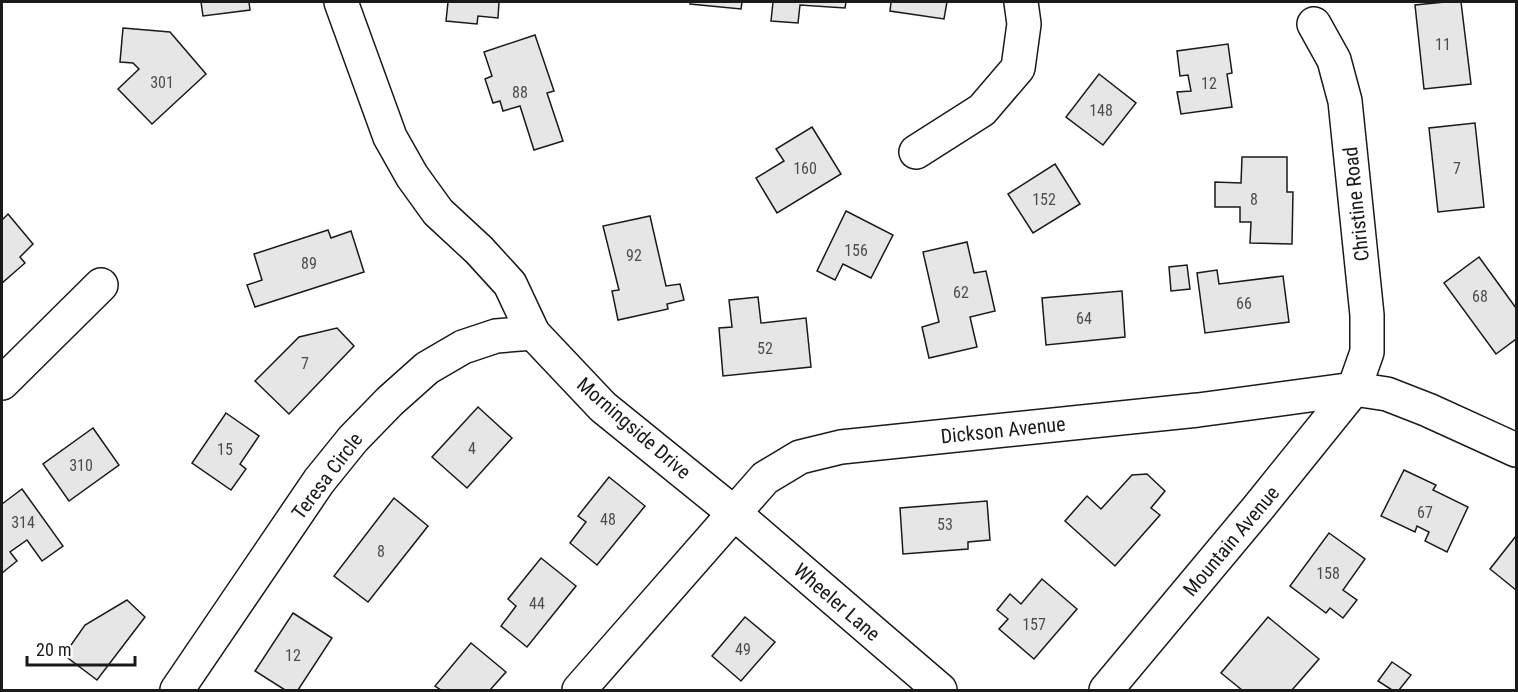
<svg xmlns="http://www.w3.org/2000/svg" width="1518" height="692" font-family="'Roboto Condensed',sans-serif">
	<rect width="100%" height="100%" fill="#fff"/>
	<g fill="#e6e6e6" stroke="#1a1a1a" stroke-width="1.5">
		<path d="M201 2H249L250 10 203 16Z"/>
		<path d="M448 2H499L498 18 478 16 477 24 446 21Z"/>
		<path d="M690 2H742L741 9 690 4Z"/>
		<path d="M773 2H846L845 8 800 5 798 23 771 21Z"/>
		<path d="M891 2H947L944 19 890 11Z"/>
		<path d="M1445 2H1461L1471 84 1424 89 1415 5Z"/>
		<path d="M123 28 170 32 206 74 152 124 118 89 139 69 133 63 120 62Z"/>
		<path d="M535 35 554 91 547 93 563 141 534 150 520 106 503 111 500 101 493 103 485 79 492 76 484 52Z"/>
		<path d="M1228 44 1232 73 1227 74 1232 107 1181 114 1177 92 1191 91 1188 75 1180 76 1177 51Z"/>
		<path d="M1099 74 1136 103 1103 145 1066 117Z"/>
		<path d="M1475 123 1484 207 1438 212 1429 128Z"/>
		<path d="M812 127 841 174 777 213 756 178 784 161 776 149Z"/>
		<path d="M1242 157H1287V192H1293L1292 244 1250 243 1251 222H1240V207H1215V182L1241 183Z"/>
		<path d="M1055 164 1080 204 1033 233 1008 194Z"/>
		<path d="M846 211 893 235 871 278 843 264 835 280 817 271Z"/>
		<path d="M8 214 33 244 20 257 25 263 2 283V220Z"/>
		<path d="M650 216 666 286 680 284 684 300 667 304 668 309 618 320 612 291 619 290 603 226Z"/>
		<path d="M328 230 331 238 351 231 364 272 255 307 247 285 262 280 254 254Z"/>
		<path d="M967 242 974 273 986 271 995 311 970 317 977 347 929 358 922 327 939 322 923 252Z"/>
		<path d="M1479 257 1516 308V339L1496 354 1444 283Z"/>
		<path d="M1187 265 1190 289 1171 291 1169 267Z"/>
		<path d="M1217 270 1219 284 1283 276 1289 322 1205 333 1197 273Z"/>
		<path d="M1122 291 1125 337 1046 345 1042 298Z"/>
		<path d="M758 297 761 323 806 318 811 367 723 376 719 328 732 327 729 300Z"/>
		<path d="M337 328 354 346 289 414 255 381 299 337Z"/>
		<path d="M478 407 512 438 467 488 432 457Z"/>
		<path d="M226 413 259 436 240 464 246 469 231 490 192 463Z"/>
		<path d="M93 428 119 465 69 501 43 464Z"/>
		<path d="M1404 470 1436 485 1433 490 1468 507 1447 552 1425 541 1429 532 1417 526 1415 532 1381 516Z"/>
		<path d="M1147 474 1165 491 1151 508 1160 515 1115 566 1065 521 1087 496 1101 509 1132 475Z"/>
		<path d="M609 477 645 506 597 565 570 543 586 522 578 516Z"/>
		<path d="M22 489 63 546 42 561 27 540 10 552 17 561 2 573V504Z"/>
		<path d="M394 498 428 526 368 602 334 576Z"/>
		<path d="M987 501 990 540 968 542V549L903 554 900 508Z"/>
		<path d="M1329 533 1365 559 1343 590 1357 600 1343 618 1330 608 1326 613 1290 586Z"/>
		<path d="M1516 536V590L1490 569Z"/>
		<path d="M541 558 576 586 527 647 501 626 516 606 508 599Z"/>
		<path d="M1042 579 1077 609 1034 659 999 629 1008 619 997 610 1010 594 1021 604Z"/>
		<path d="M127 600 145 617 97 680 64 655 85 625Z"/>
		<path d="M293 613 332 638 298 690H285L255 671Z"/>
		<path d="M745 617 775 642 741 681 712 656Z"/>
		<path d="M1268 617 1319 659 1292 690H1242L1221 673Z"/>
		<path d="M471 643 506 672 490 690H441L435 686Z"/>
		<path d="M1392 662 1411 675 1399 690H1392L1378 681Z"/>
	</g>
	<g fill="none" stroke-linecap="round" stroke-linejoin="round">
		<g stroke="#1a1a1a" stroke-width="36">
			<g id="street">
				<path d="M341 2 390 137 412 176 438 212 479 250 510 284 533 333 603 407 734 513 940 690"/>
				<path d="M916 152 982 110 1018 68 1024 24 1021 2"/>
				<path d="M2 383 101 285"/>
				<path d="M177 690 319 481 353 439 390 401 427 368 463 347 496 336 533 333"/>
				<path d="M579 690 765 478 800 457 841 447 1198 410 1354 389 1387 394 1428 410 1516 450"/>
				<path d="M1106 690 1258 508 1354 389 1367 352V315L1345 101 1334 60 1314 24"/>
			</g>
		</g>
		<use href="#street" stroke="#fff" stroke-width="33"/>
	</g>
	<g text-anchor="middle" stroke-width="4.5" stroke-linejoin="round" paint-order="stroke">
		<g font-size="16" fill="#4d4d4d">
			<text x="1443" y="50">11</text>
			<text x="162" y="88">301</text>
			<text x="1209" y="89">12</text>
			<text x="520" y="98">88</text>
			<text x="1101" y="116">148</text>
			<text x="805" y="174">160</text>
			<text x="1457" y="174">7</text>
			<text x="1044" y="205">152</text>
			<text x="1254" y="205">8</text>
			<text x="856" y="256">156</text>
			<text x="634" y="261">92</text>
			<text x="309" y="269">89</text>
			<text x="961" y="298">62</text>
			<text x="1480" y="302">68</text>
			<text x="1244" y="309">66</text>
			<text x="1084" y="324">64</text>
			<text x="765" y="354">52</text>
			<text x="305" y="369">7</text>
			<text x="472" y="454">4</text>
			<text x="225" y="455">15</text>
			<text x="81" y="471">310</text>
			<text x="1425" y="518">67</text>
			<text x="608" y="525">48</text>
			<text x="23" y="528">314</text>
			<text x="945" y="530">53</text>
			<text x="381" y="557">8</text>
			<text x="1328" y="579">158</text>
			<text x="537" y="609">44</text>
			<text x="1034" y="630">157</text>
			<text x="743" y="655">49</text>
			<text x="293" y="661">12</text>
		</g>
		<g font-size="20" fill="#1a1a1a" stroke="#fff">
			<text transform="translate(1356 204) rotate(-96)" y="7">Christine Road</text>
			<text transform="translate(634 428) rotate(41)" y="7">Morningside Drive</text>
			<text transform="translate(1003 430) rotate(-6)" y="7">Dickson Avenue</text>
			<text transform="translate(327 476) rotate(-53)" y="7">Teresa Circle</text>
			<text transform="translate(1231 541) rotate(-50)" y="7">Mountain Avenue</text>
			<text transform="translate(837 602) rotate(41)" y="7">Wheeler Lane</text>
		</g>
	</g>
	<rect width="1518" height="692" fill="none" stroke="#1a1a1a" stroke-width="6"/>
	<path d="M27 656v9h108v-9" fill="none" stroke="#1a1a1a" stroke-width="3"/>
	<text x="36" y="656" font-size="18" fill="#1a1a1a" stroke="#ffffff" stroke-width="4.5" paint-order="stroke">20 m</text>
</svg>
